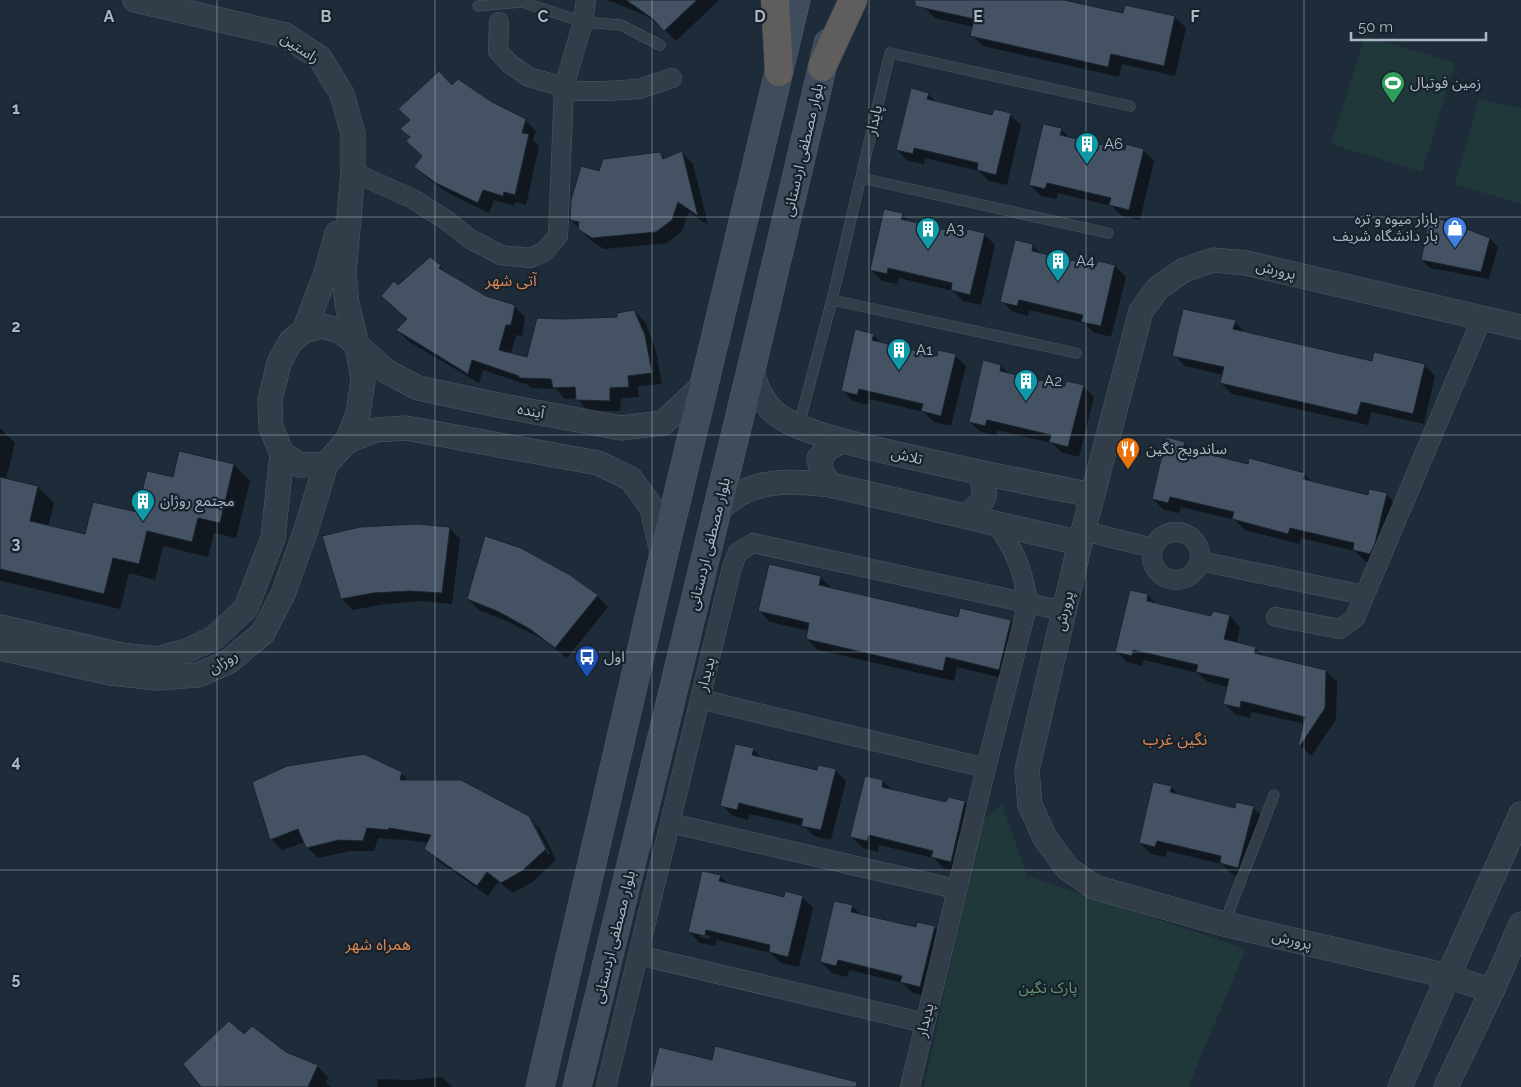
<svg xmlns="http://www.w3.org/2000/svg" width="1521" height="1087" font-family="Raleway,'Noto Sans Arabic',sans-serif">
	<rect width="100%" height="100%" fill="#1e2b39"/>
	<g fill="#20383a">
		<path d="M1365 36 1455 63 1422 172 1331 144Z"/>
		<path d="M1479 99 1521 108V204L1455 184Z"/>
		<path d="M1002 804 1027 876 1246 949 1188 1087H924L981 821Z"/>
	</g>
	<g fill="#0007" fill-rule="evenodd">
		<path d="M608 0H719L676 41 664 29 645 15Z"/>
		<path d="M926 0H1059L1124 15 1126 6 1175 17 1186 28 1175 76 1122 64 1119 77 983 46 972 35 974 27 935 18 924 7Z"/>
		<path d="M452 87 491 103 525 120 536 131 533 140 539 146 526 205 515 202 514 206 494 200 489 213 448 193 426 177 415 166 423 156Z"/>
		<path d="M928 94 938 103 993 116 1010 115 1021 125 1007 185 989 181 979 171 925 158 924 164 908 161 897 150Z"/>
		<path d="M1061 129 1070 138 1126 151 1143 150 1154 161 1140 220 1122 216 1112 206 1058 193 1056 199 1041 196 1030 185Z"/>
		<path d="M659 153 666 159 682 153 693 164 708 225 689 212 682 231 667 243 604 249 590 240 571 220 599 172Z"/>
		<path d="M902 214 911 223 967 236 984 234 995 245 981 305 963 301 953 291 899 278 897 284 882 281 871 270Z"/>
		<path d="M1490 239 1498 247 1489 279 1430 268 1422 260Z"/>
		<path d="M1016 241 1033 246 1042 255 1097 268 1099 262 1115 266 1126 277 1111 337 1093 332 1084 323 1029 310 1028 316 1013 312 1002 301Z"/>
		<path d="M440 266 449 276 485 297 514 306 525 317 522 336 516 335 511 354 528 358 562 320 619 318 634 311 645 322 655 347 662 384 638 386 639 397 621 398 620 411H588L577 398 565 399 556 389 531 388 528 385 483 370 479 383 408 341 398 330 408 320 382 296Z"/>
		<path d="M1235 322 1246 333 1373 363 1424 365 1435 376 1424 424 1371 412 1368 425 1232 394 1221 383 1223 375 1185 366 1174 355Z"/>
		<path d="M873 335 882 344 938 357 955 355 966 366 951 426 934 422 924 412 869 399 868 405 853 401 842 390Z"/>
		<path d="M1001 366 1010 375 1066 388 1083 386 1094 397 1079 457 1061 452 1052 443 997 430 996 436 981 432 970 422Z"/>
		<path d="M0 428 15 443 6 479 38 487 54 503 48 527 86 536 137 514 174 479 180 452 234 465 250 481 236 538 214 533 208 557 163 546 155 580 129 573 120 609 2 581 0 580Z"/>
		<path d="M1184 443 1193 452 1249 465 1304 474 1313 483 1369 496 1386 494 1397 505 1381 564 1365 561 1355 551 1301 538 1299 544 1245 530 1235 520 1181 507 1179 513 1164 510 1153 499Z"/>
		<path d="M449 528 460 539 452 604 422 601 385 604 353 610 342 599 324 537Z"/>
		<path d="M770 566 821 578 832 588 959 619 1010 621 1021 632 1010 680 957 667 954 681 818 650 807 639 809 631 770 622 760 611Z"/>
		<path d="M1148 595 1157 605 1212 618 1230 616 1240 627 1237 643 1255 648 1264 656 1326 671 1337 682 1336 720 1311 756 1300 745 1305 724 1252 712 1250 718 1235 714 1224 703 1228 687 1208 682 1198 673 1144 660 1142 666 1127 662 1117 651Z"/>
		<path d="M597 596 608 607 567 658 542 639 509 622 479 610 468 599Z"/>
		<path d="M753 749 762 759 818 772 835 770 846 781 831 840 814 836 804 826 749 814 748 820 733 816 722 805Z"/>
		<path d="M401 773 409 781 528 817 534 822H531L548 855 550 854 534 823 540 828 556 860 533 882 513 893 498 882 488 896 437 860 426 849 429 843 399 839V840L378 838 374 851H350L318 858 307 847 305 842 282 850 271 839Z"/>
		<path d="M883 781 892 790 947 803 965 802 976 813 961 872 943 868 934 858 879 845 878 852 863 848 852 837Z"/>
		<path d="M1171 787 1180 796 1236 809 1253 808 1264 818 1249 878 1232 874 1222 864 1167 851 1166 857 1151 854 1140 843Z"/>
		<path d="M720 876 729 885 785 898 802 897 813 908 799 967 781 963 771 953 717 940 715 946 700 943 689 932ZM700 934 711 936 710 939 700 937Z"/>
		<path d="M852 906 861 915 917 928 934 927 945 938 931 997 913 993 903 983 849 970 847 977 832 973 821 962Z"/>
		<path d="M285 1053 317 1066 328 1077 326 1083 331 1087H203Z"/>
		<path d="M442 1077 452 1087H377L378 1079 410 1080Z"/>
	</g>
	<g fill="#445263" stroke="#19242f">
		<path d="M626 0H697L664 31 653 19Z"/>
		<path d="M915 0H1064L1123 13 1125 5 1175 16 1164 66 1111 54 1108 67 970 36 974 19 915 6Z"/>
		<path d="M439 71 452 85 458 79 492 102 526 119 522 133 529 134 515 195 504 192 503 196 483 190 478 203 436 183 414 167 422 156 406 141 410 137 400 129 410 120 398 109Z"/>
		<path d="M911 88 929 93 927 99 992 115 994 109 1011 113 996 175 977 170 978 163 914 148 913 154 896 150Z"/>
		<path d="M1043 124 1062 128 1060 135 1125 150 1126 144 1144 149 1129 210 1109 205 1111 198 1047 183 1045 189 1029 185Z"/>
		<path d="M682 151 698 216 678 202 672 220 656 232 592 238 578 229 579 222 570 220 571 200 581 166 599 171 603 159 660 152 663 159Z"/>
		<path d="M884 209 903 213 901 219 966 235 967 229 985 233 970 295 951 290 952 283 888 268 887 274 870 270Z"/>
		<path d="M1430 215 1490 238 1481 272 1421 260Z"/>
		<path d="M1015 240 1033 244 1032 251 1096 266 1098 261 1115 265 1101 326 1081 322 1083 315 1019 300 1017 306 1000 302Z"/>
		<path d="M430 257 441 265 439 268 486 296 515 305 511 325H506L499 350 527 357 537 318 562 319 617 317V313L634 310 645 335 652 373 628 376 629 387 610 388V401L576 400 575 387 553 388 551 379 519 378V376L472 360 468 374 396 330 407 319 381 296 394 281 398 285Z"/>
		<path d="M1183 309 1236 320 1233 329 1372 361 1374 352 1425 364 1413 414 1361 402 1357 415 1220 383 1224 367 1172 356Z"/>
		<path d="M855 329 874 334 872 340 937 356 938 350 956 354 941 416 921 411 923 404 859 389 857 395 841 391Z"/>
		<path d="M983 360 1001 365 1000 371 1065 386 1066 381 1084 385 1068 447 1049 442 1051 435 987 420 985 426 969 422Z"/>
		<path d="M1166 437 1185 442 1183 448 1248 464 1249 458 1305 473 1303 479 1368 495 1369 489 1387 493 1375 543 1370 554 1353 550 1354 543 1290 528 1288 534 1232 519 1234 512 1170 497 1168 503 1152 499Z"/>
		<path d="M179 451 234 464 220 523 198 518 192 542 147 531 139 564 113 558 104 594 0 569V477L38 486 30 521 85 534 93 502 137 512 147 471 173 477Z"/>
		<path d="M416 524 450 527 442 593 410 591 373 593 341 599 322 536 360 527Z"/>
		<path d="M485 536 521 548 570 575 598 595 555 648 530 629 497 611 467 599Z"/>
		<path d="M769 564 821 576 819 585 958 617 960 608 1011 620 999 670 946 657 943 671 806 639 809 623 758 611Z"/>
		<path d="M1130 590 1148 594 1147 601 1211 616 1213 611 1230 615 1224 639 1256 647 1254 653 1326 670 1325 708 1300 746H1298L1305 717 1241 701 1240 708 1223 704 1229 679 1196 672 1198 665 1133 650 1132 656 1115 652Z"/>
		<path d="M735 744 754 748 752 755 817 770 818 765 836 769 821 830 801 826 803 819 739 803 737 810 720 806Z"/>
		<path d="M364 754 402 772 400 780H461L529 816 546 849 522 871 501 883 487 872 477 886 424 849 431 835 389 828 388 830 367 828 363 841 339 840 306 848 298 829 270 840 252 782 287 766Z"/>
		<path d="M865 776 883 780 882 787 946 802 948 797 965 801 951 862 931 857 933 851 869 835 867 841 850 837Z"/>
		<path d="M1153 782 1172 786 1170 792 1235 808 1236 802 1254 806 1238 868 1220 863 1221 856 1157 841 1155 847 1139 843Z"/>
		<path d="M702 871 721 875 719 881 784 897 785 891 803 896 788 957 769 952 770 945 706 930 705 936 688 932Z"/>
		<path d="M834 901 853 905 851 912 916 927 917 922 935 926 920 987 900 982 902 976 838 960 836 966 820 962Z"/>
		<path d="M229 1021 244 1034 252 1026 286 1052 318 1065 308 1087H201L183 1064Z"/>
		<path d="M715 1046 857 1082 856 1087H649L659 1047 712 1060Z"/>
	</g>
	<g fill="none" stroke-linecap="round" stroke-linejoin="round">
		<g stroke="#4f5a67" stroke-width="11">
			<g id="service">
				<path d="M478 6 522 2 583 22 621 25 660 45"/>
				<path d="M861 178 1108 233"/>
				<path d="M832 300 1076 353"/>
				<path d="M799 425 832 300 890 53 1130 106"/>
				<path d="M1224 924 1274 795"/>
			</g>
		</g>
		<g stroke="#4f5a67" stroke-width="20">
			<g id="minor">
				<path d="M499 22 498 51 510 64 529 77 577 91H606L639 89 672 78"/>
				<path d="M353 172 413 199 449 222 470 239 501 255 530 258 544 252 558 236 564 87 583 22 586 0"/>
				<path d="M1084 531 1153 548"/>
				<circle cx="1176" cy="556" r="24"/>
				<path d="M1200 561 1364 595"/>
				<path d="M1276 617 1340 629 1355 618 1482 318"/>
				<path d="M700 699 986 768"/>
				<path d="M670 823 956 889"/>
				<path d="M638 955 925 1023"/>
				<path d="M606 1087 732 567 738 552 753 543 1064 611"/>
				<path d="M910 1087 986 768 1028 603C1023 570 1015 549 995 523"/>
			</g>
		</g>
		<g stroke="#4f5a67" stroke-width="25">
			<g id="tertiary">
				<path d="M135 0 285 35 320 58 342 94 353 134V172L344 273 347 304 357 345 386 371 418 388 498 405 621 428 663 423 705 384"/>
				<path d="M304 331 323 326 342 332 357 345 363 380 358 414 347 441 326 464 300 465 282 454 271 427 270 400 279 363 291 341 304 331 326 273 337 233"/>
				<path d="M751 370C757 387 761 401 775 413 798 432 858 445 889 452 957 468 1024 482 1093 495"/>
				<path d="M347 441 376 430 406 428 598 463 631 479 652 508 663 557"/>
				<path d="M831 485 822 473 819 459 828 448 843 441"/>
				<path d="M717 510C724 505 732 499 739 494 768 478 800 482 831 485L1080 543"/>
				<path d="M964 516C985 504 990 494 978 473"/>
				<path d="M0 627 121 655 157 659 186 651 214 638 246 608 273 538 282 454"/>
				<path d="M0 648 110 673 157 678 198 675 228 662 263 633 283 594 306 530 326 464"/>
				<path d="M1492 991 1448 976 1224 924 1094 887 1068 869 1045 838 1030 805 1027 770 1080 543 1141 311 1158 288 1184 270 1213 260 1246 263 1521 327"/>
				<path d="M1400 1087 1448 976 1521 814"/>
				<path d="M1446 1087 1492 991 1521 924"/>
			</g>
		</g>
		<g stroke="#4f5a67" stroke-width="29">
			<g id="secondary">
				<path d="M540 1087 663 557 796 0"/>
				<path d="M577 1087 751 370 828 43"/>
			</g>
		</g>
		<g stroke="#3c4753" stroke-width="29">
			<g id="trunk">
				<path d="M775 0 779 72"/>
				<path d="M822 67 853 0"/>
			</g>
		</g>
		<use href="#service" stroke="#323d49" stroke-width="10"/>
		<use href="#minor" stroke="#323d49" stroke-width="19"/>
		<use href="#tertiary" stroke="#323d49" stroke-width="24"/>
		<use href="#secondary" stroke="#3f4c5c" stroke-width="28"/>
		<use href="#trunk" stroke="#605e5c" stroke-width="28"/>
	</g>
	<path fill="none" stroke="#acb7c6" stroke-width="1" stroke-opacity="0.55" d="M217 0V1087M435 0V1087M652 0V1087M869 0V1087M1086 0V1087M1304 0V1087M0 217H1521M0 435H1521M0 652H1521M0 870H1521"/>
	<defs>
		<g id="stadium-pin" transform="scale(1.25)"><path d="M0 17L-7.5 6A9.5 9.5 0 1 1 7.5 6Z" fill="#2e9e5b" stroke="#18222d"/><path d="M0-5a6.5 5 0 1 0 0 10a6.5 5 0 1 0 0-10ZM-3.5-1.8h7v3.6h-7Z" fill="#fff"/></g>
		<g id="building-pin" transform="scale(1.25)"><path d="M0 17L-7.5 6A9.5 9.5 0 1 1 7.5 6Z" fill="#0f9aa8" stroke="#18222d"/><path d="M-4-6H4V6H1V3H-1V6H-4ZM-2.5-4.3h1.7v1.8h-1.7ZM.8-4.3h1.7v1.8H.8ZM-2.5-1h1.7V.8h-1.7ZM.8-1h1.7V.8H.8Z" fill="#fff"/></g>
		<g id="shop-pin" transform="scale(1.25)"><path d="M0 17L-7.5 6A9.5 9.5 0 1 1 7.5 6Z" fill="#3f7fe0" stroke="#18222d"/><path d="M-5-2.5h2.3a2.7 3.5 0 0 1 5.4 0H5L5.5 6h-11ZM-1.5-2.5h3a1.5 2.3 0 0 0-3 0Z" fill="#fff"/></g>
		<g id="restaurant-pin" transform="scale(1.25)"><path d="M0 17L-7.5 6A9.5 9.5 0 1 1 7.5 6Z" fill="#e8710a" stroke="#18222d"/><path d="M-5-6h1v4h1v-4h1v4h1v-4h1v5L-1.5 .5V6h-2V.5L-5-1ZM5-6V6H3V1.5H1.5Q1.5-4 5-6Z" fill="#fff"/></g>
		<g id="bus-pin" transform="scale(1.25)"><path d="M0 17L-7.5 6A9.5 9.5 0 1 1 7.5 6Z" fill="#1a4fb4" stroke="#18222d"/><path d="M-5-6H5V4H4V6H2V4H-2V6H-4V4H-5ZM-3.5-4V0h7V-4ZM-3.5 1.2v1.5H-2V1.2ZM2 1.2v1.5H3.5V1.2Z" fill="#fff"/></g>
	</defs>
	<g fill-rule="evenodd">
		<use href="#stadium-pin" x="1393" y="83"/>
		<use href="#building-pin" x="1087" y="144"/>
		<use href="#shop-pin" x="1455" y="228"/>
		<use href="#building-pin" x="928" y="229"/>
		<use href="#building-pin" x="1058" y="261"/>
		<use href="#building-pin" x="899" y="350"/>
		<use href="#building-pin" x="1026" y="381"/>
		<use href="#restaurant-pin" x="1128" y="449"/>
		<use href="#building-pin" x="143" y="501"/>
		<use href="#bus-pin" x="587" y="657"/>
	</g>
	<g text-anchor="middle" stroke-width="4.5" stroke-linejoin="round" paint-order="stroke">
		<g font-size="15" fill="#acb7c6" stroke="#18222d">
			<text transform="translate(300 48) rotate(33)" y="5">راستین</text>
			<text transform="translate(874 120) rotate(-77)" y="5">پایدار</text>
			<text transform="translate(803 150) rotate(-77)" y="5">بلوار مصطفی اردستانی</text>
			<text transform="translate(1276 270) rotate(13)" y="5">پرورش</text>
			<text transform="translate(531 411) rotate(10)" y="5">آینده</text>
			<text transform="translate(907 456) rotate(13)" y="5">تلاش</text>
			<text transform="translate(709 544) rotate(-76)" y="5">بلوار مصطفی اردستانی</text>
			<text transform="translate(1064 611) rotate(-77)" y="5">پرورش</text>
			<text transform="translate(223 662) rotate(-31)" y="5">روژان</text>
			<text transform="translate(706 674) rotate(-76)" y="5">پدیدار</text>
			<text transform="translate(614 937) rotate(-76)" y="5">بلوار مصطفی اردستانی</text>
			<text transform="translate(1292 940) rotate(13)" y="5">پرورش</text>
			<text transform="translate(925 1020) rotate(-77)" y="5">پدیدار</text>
		</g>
		<g font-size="15" fill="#acb7c6" stroke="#18222d" text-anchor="start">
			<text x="1410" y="88">زمین فوتبال</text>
			<text x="1104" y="149">A6</text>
			<text x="1438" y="224" text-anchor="end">بازار میوه و تره<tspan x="1438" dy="17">بار دانشگاه شریف</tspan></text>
			<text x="946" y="234">A3</text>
			<text x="1076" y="266">A4</text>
			<text x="916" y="355">A1</text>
			<text x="1044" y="386">A2</text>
			<text x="1146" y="454">ساندویج نگین</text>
			<text x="160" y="506">مجتمع روژان</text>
			<text x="604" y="662">اول</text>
		</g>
		<g font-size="15" fill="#62986b" stroke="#18222d">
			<text x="1048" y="993">پارک نگین</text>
		</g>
		<g font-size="16" fill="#dc8551" stroke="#18222d">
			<text x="511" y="286">آتی شهر</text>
			<text x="1175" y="745">نگین غرب</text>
			<text x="378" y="950">همراه شهر</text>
		</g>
	</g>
	<g font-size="16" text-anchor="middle" font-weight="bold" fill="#acb7c6" stroke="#18222d" stroke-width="4.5" stroke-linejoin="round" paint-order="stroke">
		<text x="109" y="22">A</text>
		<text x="326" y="22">B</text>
		<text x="543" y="22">C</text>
		<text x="760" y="22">D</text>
		<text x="978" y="22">E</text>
		<text x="1195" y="22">F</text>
		<text x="16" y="114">1</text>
		<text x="16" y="332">2</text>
		<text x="16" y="549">3</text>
		<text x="16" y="767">4</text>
		<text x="16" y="984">5</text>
	</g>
	<path d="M1351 32v8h135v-8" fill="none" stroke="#acb7c6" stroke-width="2.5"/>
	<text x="1358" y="32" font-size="15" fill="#acb7c6" stroke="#18222d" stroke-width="4" paint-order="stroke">50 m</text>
</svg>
